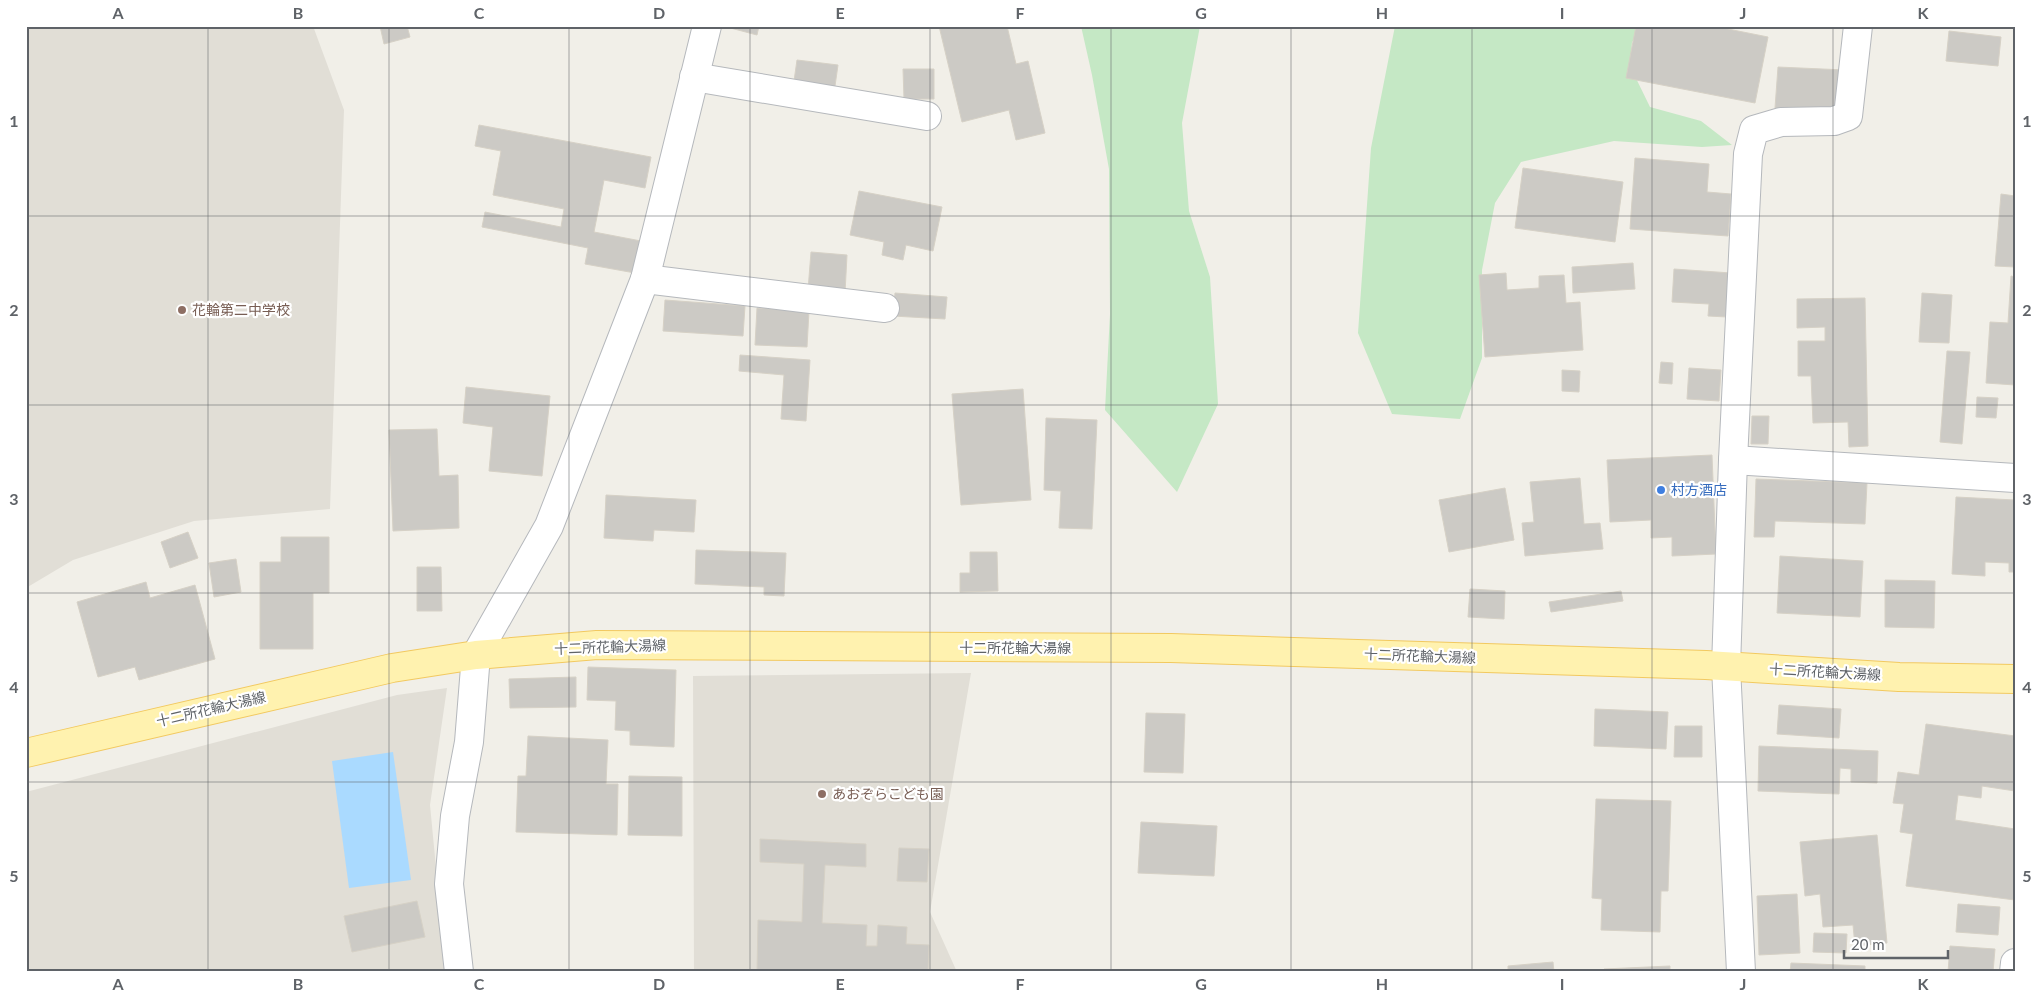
<svg xmlns="http://www.w3.org/2000/svg" width="2041" height="998" font-family="Lato,'Noto Sans JP',sans-serif">
	<rect width="100%" height="100%" fill="#f1efe8"/>
	<g fill="#e1ded6">
		<path d="M26 26H313L344 110 330 509 194 521 73 560 26 588Z"/>
		<path d="M971 673 930 912 957 972H694L693 676Z"/>
		<path d="M447 688 430 805 446 972H26V792L397 695Z"/>
	</g>
	<g fill="#c5e8c5">
		<path d="M1081 26H1200L1182 123 1189 211 1210 277 1218 404 1177 492 1105 410 1110 314 1109 169 1092 75Z"/>
		<path d="M1395 26H1648L1632 42 1630 66 1650 107 1701 121 1732 145 1702 147 1614 141 1521 162 1495 203 1482 270V358L1460 419 1392 414 1358 333 1371 148Z"/>
	</g>
	<path fill="#aadaff" d="M393 752 411 880 349 888 332 761Z"/>
	<g fill="#cccac5" stroke="#d6d1c6">
		<path d="M380 26H407L410 37 384 44Z"/>
		<path d="M723 26H759L757 35Z"/>
		<path d="M939 26H1007L1016 64 1028 61 1045 133 1016 140 1009 110 962 122Z"/>
		<path d="M1636 26H1713L1768 37 1755 103 1626 78Z"/>
		<path d="M1949 31 2001 37 1998 66 1946 61Z"/>
		<path d="M797 60 838 65 834 93 793 88Z"/>
		<path d="M1778 67 1845 70 1843 112 1775 108Z"/>
		<path d="M903 69H934V99H904Z"/>
		<path d="M479 125 651 157 645 188 604 180 594 232 641 241 635 273 585 264 588 248 482 227 485 212 561 227 564 209 493 195 501 151 475 146Z"/>
		<path d="M1635 158 1709 164 1707 192 1731 194 1728 236 1630 229Z"/>
		<path d="M1523 168 1623 182 1615 242 1515 228Z"/>
		<path d="M859 191 942 207 933 251 906 245 903 260 882 255 884 242 850 235Z"/>
		<path d="M2001 194 2015 196V267L1995 266Z"/>
		<path d="M811 252 847 255 845 293 808 290Z"/>
		<path d="M1633 263 1635 289 1573 293 1572 267Z"/>
		<path d="M1674 269 1731 273 1727 317 1708 316 1709 304 1672 302Z"/>
		<path d="M1506 273 1507 290 1539 288V276L1564 275 1566 303 1580 302 1583 350 1485 357 1479 275Z"/>
		<path d="M2011 276 2015 277V385L1986 383 1990 322 2008 323Z"/>
		<path d="M895 293 947 297 945 319 893 316Z"/>
		<path d="M1922 293 1952 295 1949 343 1919 342Z"/>
		<path d="M1865 298 1868 446 1849 447 1848 422 1813 423 1811 376H1798V341H1825V327L1797 328V299Z"/>
		<path d="M665 300 745 306 743 336 663 331Z"/>
		<path d="M757 308 809 311 807 347 755 345Z"/>
		<path d="M1947 351 1970 352 1962 444 1940 442Z"/>
		<path d="M740 355 810 360 806 421 781 419 784 375 739 371Z"/>
		<path d="M1661 362 1673 363 1672 384 1659 383Z"/>
		<path d="M1689 368 1721 370 1719 401 1687 399Z"/>
		<path d="M1562 370 1580 371 1579 392 1562 391Z"/>
		<path d="M466 387 550 396 542 476 489 471 493 427 463 423Z"/>
		<path d="M1023 389 1031 500 961 505 952 394Z"/>
		<path d="M1977 397 1998 398 1996 418 1976 417Z"/>
		<path d="M1752 416H1769L1768 444H1751Z"/>
		<path d="M1046 418 1097 420 1092 529 1059 528 1061 491 1044 490Z"/>
		<path d="M437 429 439 476 458 475 459 528 393 531 389 430Z"/>
		<path d="M1712 455 1716 554 1672 556V537L1651 538V520L1610 522 1607 460Z"/>
		<path d="M1580 478 1584 524 1600 523 1603 549 1525 556 1522 523 1534 522 1530 482Z"/>
		<path d="M1756 479 1867 483 1865 524 1775 521 1774 537H1754Z"/>
		<path d="M1505 488 1514 540 1449 552 1439 500Z"/>
		<path d="M606 495 696 500 694 532 654 530 653 541 604 538Z"/>
		<path d="M1956 497 2015 500V572H2009V563L1985 562V576L1952 574Z"/>
		<path d="M188 532 198 558 170 568 161 542Z"/>
		<path d="M281 537H329V593H313V649H260V562H281Z"/>
		<path d="M696 550 786 553 784 596 764 595V587L695 584Z"/>
		<path d="M970 552H997L998 591 960 592V573H970Z"/>
		<path d="M1780 556 1863 561 1860 617 1777 613Z"/>
		<path d="M236 559 241 592 214 597 209 563Z"/>
		<path d="M417 567H441L442 611H417Z"/>
		<path d="M1885 580 1935 581 1934 628 1885 627Z"/>
		<path d="M146 582 150 598 195 585 215 659 139 680 135 667 98 677 77 602Z"/>
		<path d="M1470 589 1505 591 1504 619 1468 617Z"/>
		<path d="M1621 591 1623 601 1551 612 1549 602Z"/>
		<path d="M588 667 676 670 674 747 630 745V731L615 730 616 701 587 700Z"/>
		<path d="M576 677V707L510 708 509 679Z"/>
		<path d="M1779 705 1841 709 1839 738 1777 734Z"/>
		<path d="M1595 709 1668 712 1666 749 1594 746Z"/>
		<path d="M1146 713 1185 714 1183 773 1144 772Z"/>
		<path d="M1926 724 2015 736V791L1982 786 1981 798 1958 795 1955 820 2015 829V900L1906 886 1913 834 1900 832 1904 804 1893 803 1898 772 1919 775Z"/>
		<path d="M1675 726H1702V757H1674Z"/>
		<path d="M528 736 608 740 606 784H618L617 835 516 832 518 776H526Z"/>
		<path d="M1759 746 1878 751 1877 783 1851 782V769L1840 768 1839 794 1758 791Z"/>
		<path d="M629 776 682 777V836L628 835Z"/>
		<path d="M1596 799 1671 801 1668 891H1661L1660 932 1601 930 1602 899 1592 898Z"/>
		<path d="M1141 822 1217 826 1214 876 1138 873Z"/>
		<path d="M1877 835 1887 943 1855 946 1853 925 1823 927 1820 894 1805 896 1800 842Z"/>
		<path d="M760 839 866 844V867L825 865 822 923 867 925 866 946H877L878 925 907 927 906 944 929 945 928 972H757L758 920 802 922 804 864 760 862Z"/>
		<path d="M899 848 929 849 927 882 897 881Z"/>
		<path d="M1797 894 1800 953 1759 955 1757 896Z"/>
		<path d="M417 901 425 937 352 952 344 916Z"/>
		<path d="M1958 904 2000 907 1998 935 1956 932Z"/>
		<path d="M1814 933 1847 934 1846 953 1813 952Z"/>
		<path d="M1950 946 1995 949 1993 972H1948Z"/>
		<path d="M1553 962 1554 972H1508V966Z"/>
		<path d="M1791 963 1865 966V972H1790Z"/>
		<path d="M1670 966V972H1604V969Z"/>
	</g>
	<g fill="none" stroke-linecap="round" stroke-linejoin="round">
		<g stroke="#b5b8bc" stroke-width="30">
			<g id="minor">
				<path d="M694 77 927 116"/>
				<path d="M645 279 885 308"/>
				<path d="M1733 460 2015 478"/>
				<path d="M459 972 449 884 455 816 469 742 476 655 549 526 645 279 707 26"/>
				<path d="M1741 972 1726 667 1733 460 1748 154 1754 130 1781 122 1834 121 1848 116 1858 26"/>
				<path d="M2014 972 2015 963"/>
			</g>
		</g>
		<g stroke="#f2c960" stroke-width="30">
			<path id="major" d="M26 753 392 668 476 655 597 645 1171 648 1706 665 1899 677 2015 679"/>
		</g>
		<use href="#minor" stroke="#fff" stroke-width="28"/>
		<use href="#major" stroke="#fff2af" stroke-width="28"/>
	</g>
	<path fill="none" stroke="#5f6368" stroke-width="1" stroke-opacity="0.55" d="M208 26V972M389 26V972M569 26V972M750 26V972M930 26V972M1111 26V972M1291 26V972M1472 26V972M1652 26V972M1833 26V972M26 216H2015M26 405H2015M26 593H2015M26 782H2015"/>
	<g fill="#8d6e63" stroke="#fff" stroke-width="2">
		<circle cx="182" cy="310" r="5"/>
		<circle cx="822" cy="794" r="5"/>
	</g>
	<circle fill="#3f7fe0" stroke="#fff" stroke-width="2" cx="1661" cy="490" r="5"/>
	<g text-anchor="middle" stroke-width="4.5" stroke-linejoin="round" paint-order="stroke">
		<g font-size="14" fill="#785e54" stroke="#fff" text-anchor="start">
			<text x="192" y="315">花輪第二中学校</text>
			<text x="832" y="799">あおぞらこども園</text>
		</g>
		<g font-size="14" fill="#366cbe" stroke="#fff" text-anchor="start">
			<text x="1671" y="495">村方酒店</text>
		</g>
		<g font-size="14" fill="#5f6368" stroke="#fff">
			<text transform="translate(610 647) rotate(-2)" y="5">十二所花輪大湯線</text>
			<text x="1015" y="653">十二所花輪大湯線</text>
			<text transform="translate(1420 656) rotate(2)" y="5">十二所花輪大湯線</text>
			<text transform="translate(1825 672) rotate(3)" y="5">十二所花輪大湯線</text>
			<text transform="translate(211 709) rotate(-13)" y="5">十二所花輪大湯線</text>
		</g>
	</g>
	<rect width="2041" height="998" fill="none" stroke="#ffffff" stroke-width="55"/>
	<path d="M1844 950v8h104v-8" fill="none" stroke="#5f6368" stroke-width="2.5"/>
	<text x="1851" y="950" font-size="15" fill="#5f6368" stroke="#ffffff" stroke-width="4" paint-order="stroke">20 m</text>
	<rect x="28" y="28" width="1986" height="942" fill="none" stroke="#5f6368" stroke-width="2"/>
	<g font-size="16" text-anchor="middle" font-weight="bold" fill="#5f6368">
		<text x="118" y="19">A</text>
		<text x="298" y="19">B</text>
		<text x="479" y="19">C</text>
		<text x="659" y="19">D</text>
		<text x="840" y="19">E</text>
		<text x="1020" y="19">F</text>
		<text x="1201" y="19">G</text>
		<text x="1382" y="19">H</text>
		<text x="1562" y="19">I</text>
		<text x="1743" y="19">J</text>
		<text x="1923" y="19">K</text>
		<text x="14" y="127">1</text>
		<text x="2027" y="127">1</text>
		<text x="14" y="316">2</text>
		<text x="2027" y="316">2</text>
		<text x="14" y="505">3</text>
		<text x="2027" y="505">3</text>
		<text x="14" y="693">4</text>
		<text x="2027" y="693">4</text>
		<text x="14" y="882">5</text>
		<text x="2027" y="882">5</text>
		<text x="118" y="990">A</text>
		<text x="298" y="990">B</text>
		<text x="479" y="990">C</text>
		<text x="659" y="990">D</text>
		<text x="840" y="990">E</text>
		<text x="1020" y="990">F</text>
		<text x="1201" y="990">G</text>
		<text x="1382" y="990">H</text>
		<text x="1562" y="990">I</text>
		<text x="1743" y="990">J</text>
		<text x="1923" y="990">K</text>
	</g>
</svg>
